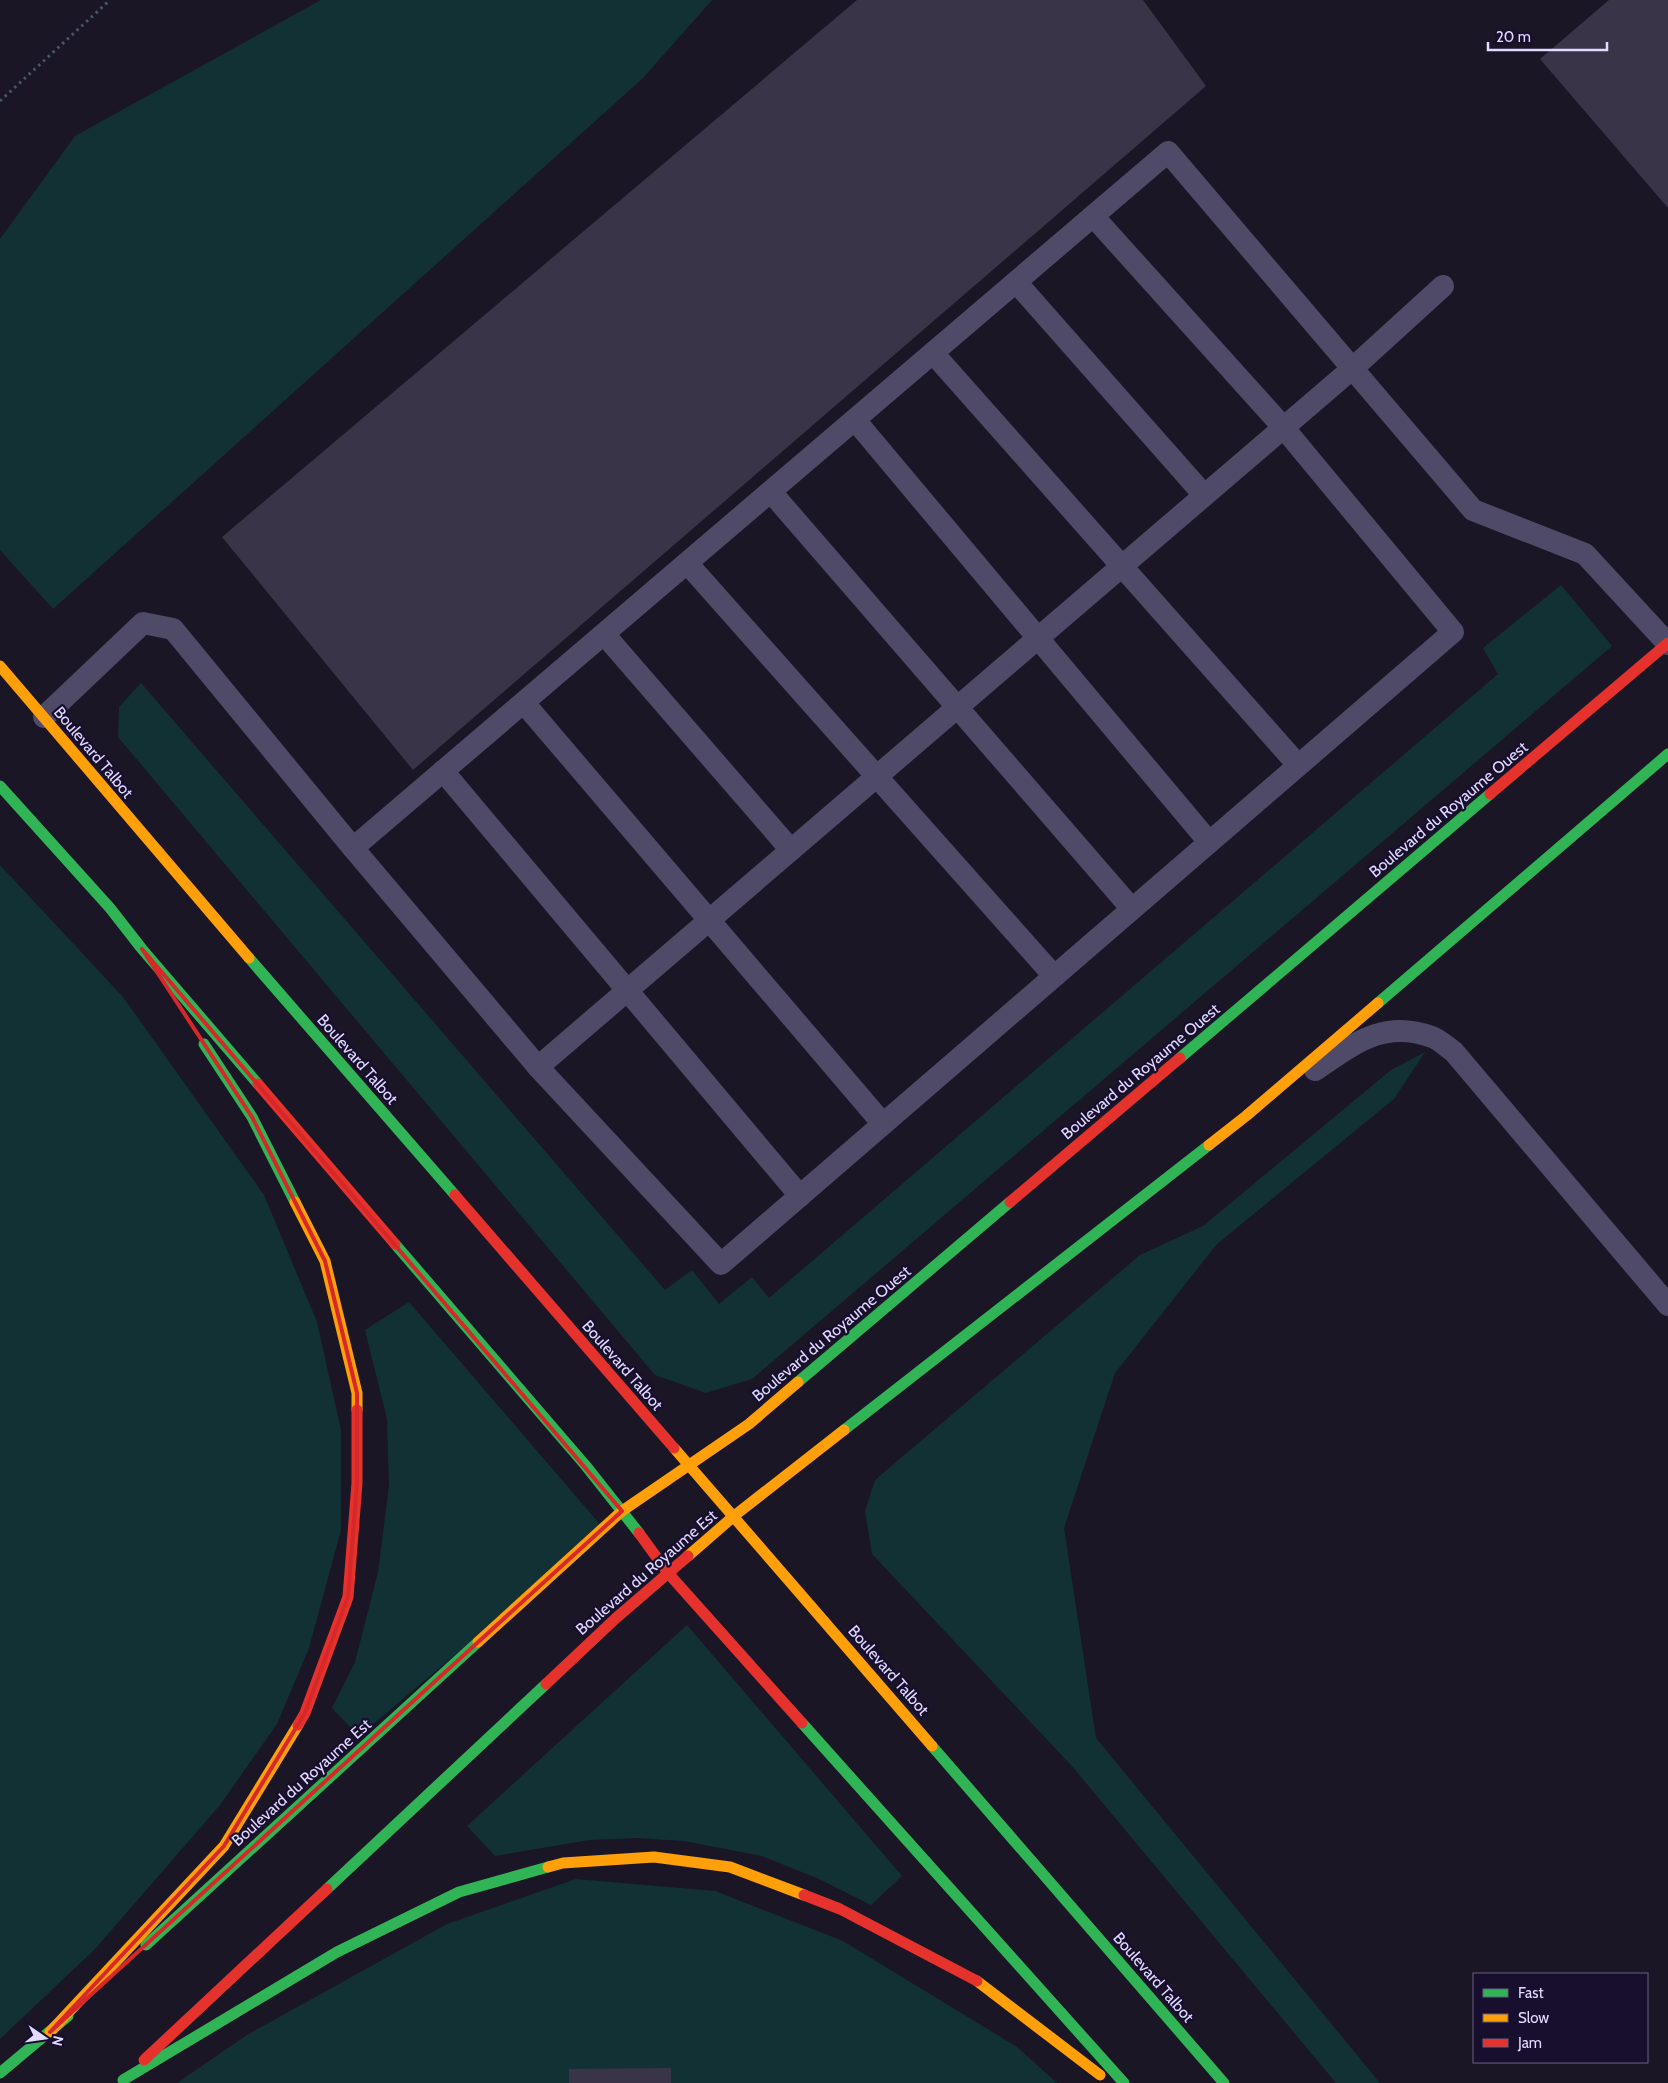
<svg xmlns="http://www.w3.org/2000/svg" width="1668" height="2083" font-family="Cabin,sans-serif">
	<rect width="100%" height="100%" fill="#1a1626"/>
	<g fill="#123135">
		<path d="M321 0H712L643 78 53 609 0 550V239L75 136Z"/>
		<path d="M1561 585 1612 646 752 1379 706 1393 655 1375 118 737 119 707 141 683 665 1290 692 1270 719 1304 752 1277 769 1298 1498 674 1483 648Z"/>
		<path d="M0 865 123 997 264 1195 317 1322 341 1430V1530L309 1648 277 1724 220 1805 95 1949 0 2039Z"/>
		<path d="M1425 1052 1394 1099 1217 1244 1115 1373 1064 1528 1096 1738 1380 2083H1336L1071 1765 872 1554 865 1511 875 1480 1140 1255 1203 1226 1391 1070Z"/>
		<path d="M409 1302 604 1529 359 1736 332 1708 355 1662 378 1572 389 1486 387 1419 365 1330Z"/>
		<path d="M687 1625 902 1876 871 1905 819 1879 762 1856 684 1841 637 1838 589 1840 495 1856 467 1826Z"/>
		<path d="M576 1879 715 1891 843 1941 1017 2047 1057 2083H177L247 2035 447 1924Z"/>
	</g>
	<g fill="#393447">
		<path d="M857 0H1143L1206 86 413 770 222 537Z"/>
		<path d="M1609 0H1668V208L1540 59Z"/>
		<path d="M671 2068V2083H569V2069Z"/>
	</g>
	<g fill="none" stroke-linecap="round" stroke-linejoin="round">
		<path stroke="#485668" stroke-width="3" stroke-dasharray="2.5 4" stroke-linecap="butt" d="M0 101 110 0"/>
		<g stroke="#4e4a67" stroke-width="22">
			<path d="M1016 282 1204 495"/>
			<path d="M933 353 1298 765"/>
			<path d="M855 420 1209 842"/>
			<path d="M771 492 1132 909"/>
			<path d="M687 563 1054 976"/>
			<path d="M604 634 791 850"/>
			<path d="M524 703 883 1124"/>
			<path d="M44 717 143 623 173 629 353 848 1168 152 1473 510 1585 554 1668 644"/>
			<path d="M443 771 800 1196"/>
			<path d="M353 848 538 1067 721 1264 1453 632 1283 427 1093 216"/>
			<path d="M538 1067 1353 368 1443 286"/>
			<path d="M1315 1070C1354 1044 1383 1019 1432 1037 1440 1040 1447 1047 1454 1052L1668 1305"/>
		</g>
		<g stroke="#30b455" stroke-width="11">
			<path d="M0 786 110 908 142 949 258 1084"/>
			<path d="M249 958 455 1195"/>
			<path d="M1378 1003 1668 754"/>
			<path d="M204 1044 252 1117 295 1202"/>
			<path d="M1180 1058 1490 794"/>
			<path d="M395 1244 586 1466 639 1533"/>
			<path d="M798 1382 1010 1202"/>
			<path d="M844 1430 1209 1145"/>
			<path d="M802 1723 1124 2083"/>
			<path d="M932 1746 1224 2083"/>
			<path d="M327 1889 546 1684"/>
			<path d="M146 1945 478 1642"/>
			<path d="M0 2073 68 2016"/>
			<path d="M123 2080 337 1952 459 1892 548 1867"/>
		</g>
		<g stroke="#ff9f0a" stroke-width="11">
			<path d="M0 666 249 958"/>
			<path d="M1209 1145 1246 1116 1378 1003"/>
			<path d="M295 1202 325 1261 357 1393V1410"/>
			<path d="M674 1448 932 1746"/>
			<path d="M688 1556 734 1516 844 1430"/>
			<path d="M478 1642 622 1511 749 1424 798 1382"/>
			<path d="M548 1867 563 1863 654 1857 730 1867 804 1895"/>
			<path d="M977 1981 1100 2075"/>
			<path d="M50 2032 224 1846 298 1725"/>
		</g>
		<g stroke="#e5322d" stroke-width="11">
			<path d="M1490 794 1668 643"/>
			<path d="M258 1084 395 1244"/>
			<path d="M455 1195 674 1448"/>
			<path d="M1010 1202 1180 1058"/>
			<path d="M639 1533 668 1573 802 1723"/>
			<path d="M546 1684 615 1619 688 1556"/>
			<path d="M298 1725 305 1713 348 1597 357 1483V1410"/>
			<path d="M804 1895 840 1909 977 1981"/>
			<path d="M144 2060 327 1889"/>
		</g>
	</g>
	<path fill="none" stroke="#d62828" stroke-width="4" stroke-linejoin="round" d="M142 949 622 1511 50 2032 224 1846 305 1713 348 1597 357 1483V1393L325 1261 252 1117Z"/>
	<g text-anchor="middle" stroke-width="4.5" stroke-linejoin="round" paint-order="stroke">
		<g font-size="16" fill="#e2dbff" stroke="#170f2d">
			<text transform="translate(94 752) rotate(50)" y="6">Boulevard Talbot</text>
			<text transform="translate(1448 809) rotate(-40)" y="6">Boulevard du Royaume Ouest</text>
			<text transform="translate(358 1059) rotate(49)" y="6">Boulevard Talbot</text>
			<text transform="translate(1140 1071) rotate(-40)" y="6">Boulevard du Royaume Ouest</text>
			<text transform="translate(831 1333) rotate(-40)" y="6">Boulevard du Royaume Ouest</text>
			<text transform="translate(623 1365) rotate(49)" y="6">Boulevard Talbot</text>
			<text transform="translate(646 1572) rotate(-41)" y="6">Boulevard du Royaume Est</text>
			<text transform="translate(889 1670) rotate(49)" y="6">Boulevard Talbot</text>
			<text transform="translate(301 1782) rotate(-42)" y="6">Boulevard du Royaume Est</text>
			<text transform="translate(1154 1977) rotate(49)" y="6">Boulevard Talbot</text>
		</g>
	</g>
	<rect x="1473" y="1973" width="175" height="90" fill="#170f2d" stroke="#686181"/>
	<rect x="1483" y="1989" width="25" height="8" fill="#30b455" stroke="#686181"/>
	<text x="1518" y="1998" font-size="15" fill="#e2dbff">Fast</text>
	<rect x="1483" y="2014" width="25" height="8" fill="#ff9f0a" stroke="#686181"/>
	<text x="1518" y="2023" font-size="15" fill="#e2dbff">Slow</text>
	<rect x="1483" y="2039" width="25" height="8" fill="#e5322d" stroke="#686181"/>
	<text x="1518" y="2048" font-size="15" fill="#e2dbff">Jam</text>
	<g transform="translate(45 2038) rotate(103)" stroke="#170f2d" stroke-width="4" paint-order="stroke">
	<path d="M0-4L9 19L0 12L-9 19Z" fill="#e2dbff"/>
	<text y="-8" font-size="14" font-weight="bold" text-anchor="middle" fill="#e2dbff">N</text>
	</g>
	<path d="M1488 42v8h119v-8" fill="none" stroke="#e2dbff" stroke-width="2.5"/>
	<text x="1496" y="42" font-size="15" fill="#e2dbff" stroke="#170f2d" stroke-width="4" paint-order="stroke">20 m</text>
</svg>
